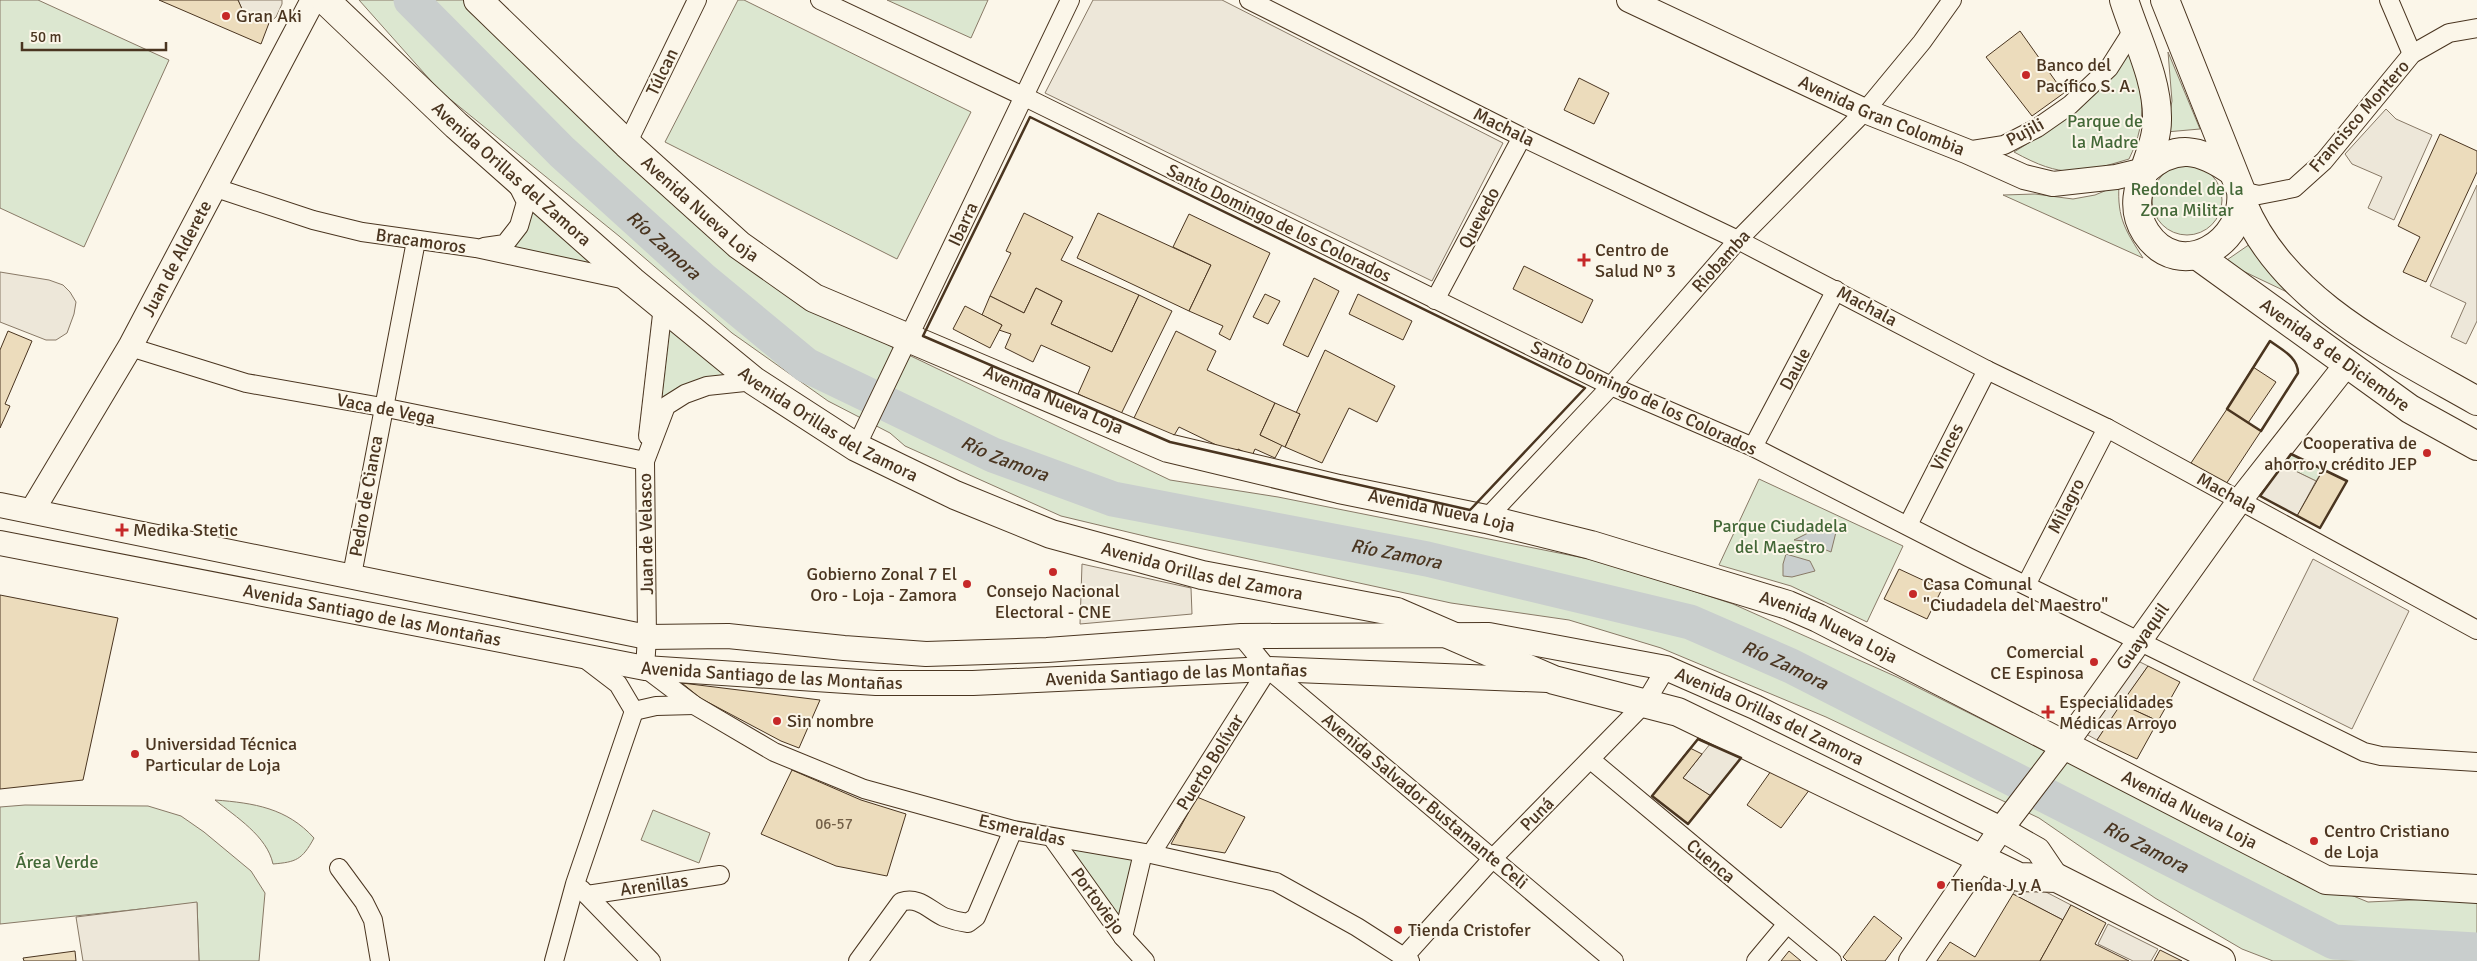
<svg xmlns="http://www.w3.org/2000/svg" width="2477" height="961" font-family="Signika,sans-serif">
	<rect width="100%" height="100%" fill="#fbf6e9"/>
	<g fill="#dce7d0" stroke="#887966">
		<path d="M0 0H38L169 60 84 247 0 208Z"/>
		<path d="M359 0H464L779 285 892 347 1170 480 1278 497 1604 562 1733 604 1897 677 2255 856 2368 902 2477 897V961H2273L2242 949 2155 898 2039 818 1826 717 1661 648 1569 620 1451 603 1157 539 1061 516 905 446 890 433 828 401 732 333 619 236 440 91Z"/>
		<path d="M738 0H744L971 112 897 259 665 142Z"/>
		<path d="M887 0H988L971 38Z"/>
		<path d="M2132 47C2141 91 2150 116 2129 159 2079 174 2063 179 2014 152 2062 122 2104 97 2132 47Z"/>
		<path d="M2168 52 2200 129 2166 132 2172 101Z"/>
		<circle cx="2187" cy="200" r="35"/>
		<path d="M2119 185C2117 219 2126 231 2143 258L2003 195 2035 194 2073 199 2095 195Z"/>
		<path d="M526 202 632 281 476 248 505 244Z"/>
		<path d="M2250 244 2287 292 2224 262Z"/>
		<path d="M663 306 754 381 707 386 650 421Z"/>
		<path d="M2291 454 2323 470 2316 481 2283 465Z"/>
		<path d="M1759 479 1903 546 1867 622 1791 586 1719 565Z"/>
		<path d="M215 800C254 803 287 808 314 838 302 860 296 862 273 864 267 836 236 817 215 800Z"/>
		<path d="M25 805 148 806 181 816 204 832 251 871 265 893 259 961H199L197 903 0 924V807Z"/>
		<path d="M653 810 710 833 699 863 641 840Z"/>
		<path d="M1053 839 1143 853 1123 937Z"/>
	</g>
	<g fill="#ede7d9" stroke="#887966">
		<path d="M238 0H282V4L276 17 269 23 242 9Z"/>
		<path d="M1093 0H1222L1503 143 1432 281 1045 93Z"/>
		<path d="M2386 109 2396 119 2432 135 2394 220 2368 208 2382 177 2352 164 2345 154Z"/>
		<path d="M2477 185V321L2466 344 2451 337 2466 303 2430 286Z"/>
		<path d="M0 272 49 280 63 285 70 292 76 302 74 314 67 333 56 340H46L0 322Z"/>
		<path d="M2283 465 2316 481 2297 516 2260 496Z"/>
		<path d="M2313 559 2409 611 2352 729 2253 680Z"/>
		<path d="M1082 564 1191 588 1192 614 1080 624Z"/>
		<path d="M2138 661 2148 666 2097 740 2086 734Z"/>
		<path d="M1710 744 1741 758 1711 796 1683 778Z"/>
		<path d="M2021 879 2071 905 2063 920 2013 894Z"/>
		<path d="M197 902 199 961H83L76 917Z"/>
		<path d="M2108 924 2158 949 2151 961H2133L2098 944Z"/>
	</g>
	<g fill="#c9cecd" stroke="#887966">
		<path d="M1838 524 1831 552 1804 541 1794 540 1822 526Z"/>
		<path d="M1786 554 1810 561 1815 571 1792 577 1783 576V564Z"/>
	</g>
	<g fill="none" stroke-linecap="round" stroke-linejoin="round">
		<path stroke="#c9cecd" stroke-width="35" id="s1" d="M411 0 562 152 702 279 806 365 993 455 1113 499 1427 559 1690 622 1791 666 2334 942 2477 950"/>
	</g>
	<g fill="#ecdcbc" stroke="#4a3520">
		<path d="M159 0H238L242 9 269 23 261 44Z"/>
		<path d="M2020 31 2064 93 2032 116 1986 57Z"/>
		<path d="M1579 78 1609 93 1594 124 1564 110Z"/>
		<path d="M2440 134 2477 151V172L2426 282 2403 272 2420 237 2398 226Z"/>
		<path d="M1024 213 1073 237 1061 260 1139 295 1112 352 1051 324 1062 301 1036 288 1024 313 990 296 1011 253 1006 251Z"/>
		<path d="M1098 213 1211 265 1189 311 1077 258Z"/>
		<path d="M1189 214 1270 253 1230 340 1219 334 1223 326 1189 311 1211 265 1173 247Z"/>
		<path d="M1524 266 1593 300 1582 323 1513 289Z"/>
		<path d="M1314 278 1339 291 1308 357 1283 345Z"/>
		<path d="M1036 288 1062 301 1051 324 1112 352 1139 295 1172 311 1121 414 1078 394 1090 367 1041 345 1033 362 1005 348 1011 334 999 330 1002 325 982 315 990 296 1024 313Z"/>
		<path d="M1265 294 1280 301 1268 324 1253 317Z"/>
		<path d="M1358 294 1412 321 1403 340 1349 314Z"/>
		<path d="M965 306 1002 325 990 348 953 329Z"/>
		<path d="M8 331 32 341 5 404 10 406 0 428V350Z"/>
		<path d="M1176 331 1216 351 1207 370 1275 403 1260 435 1282 445 1275 458 1255 449 1252 456 1238 449 1235 454 1179 427 1172 439 1133 420Z"/>
		<path d="M1325 350 1395 386 1377 422 1349 408 1322 463 1285 447 1300 414 1296 413Z"/>
		<path d="M2253 367 2276 382 2248 423 2227 409Z"/>
		<path d="M1275 403 1300 414 1285 447 1260 435Z"/>
		<path d="M2227 409 2261 431 2226 484 2191 463Z"/>
		<path d="M2323 470 2347 481 2320 528 2297 516Z"/>
		<path d="M1899 569 1942 589 1927 619 1884 599Z"/>
		<path d="M0 595 118 618 83 780 0 789Z"/>
		<path d="M2148 666 2180 682 2158 721 2121 704Z"/>
		<path d="M682 683 820 700 799 748 781 741 700 698Z"/>
		<path d="M2121 704 2158 721 2137 759 2097 740Z"/>
		<path d="M1690 748 1702 754 1683 778 1711 796 1688 824 1652 796Z"/>
		<path d="M792 770 861 800 906 814 887 876 836 866 761 834Z"/>
		<path d="M1771 771 1810 789 1781 828 1747 805Z"/>
		<path d="M1197 797 1245 817 1225 853 1171 844Z"/>
		<path d="M2013 894 2063 920 2040 961H1937L1950 942 1975 957Z"/>
		<path d="M2071 905 2106 923 2095 944 2129 961H2040Z"/>
		<path d="M1874 916 1902 938 1885 961H1847L1843 957Z"/>
		<path d="M2160 950 2182 961H2154Z"/>
		<path d="M75 951 76 961H24L23 958Z"/>
		<path d="M1789 951 1801 961H1781Z"/>
	</g>
	<g fill="none" stroke-linecap="round" stroke-linejoin="round">
		<g stroke="#4a3520" stroke-width="20">
			<g id="street">
				<path d="M820 0 1023 96 1611 386 1753 447 1968 557 2364 752 2381 756 2477 762"/>
				<path d="M1249 0 1522 137 1738 240 1987 370 2107 428 2477 630"/>
				<path d="M2389 0 2412 54"/>
				<path d="M627 144 697 0"/>
				<path d="M1966 151 2004 145 2037 128 2070 105 2109 68 2133 30"/>
				<path d="M213 187 313 220 362 232 476 248 626 280"/>
				<path d="M2241 191 2259 195 2294 188 2324 161 2412 54 2449 33 2477 28"/>
				<path d="M484 247 505 244 519 226 526 202 517 184"/>
				<path d="M1435 300 1522 137"/>
				<path d="M130 347 246 383 382 407 645 461"/>
				<path d="M754 381 707 386 685 394 666 406 645 461 647 637 645 668 694 705 774 752 864 789 1013 830 1151 854 1276 882 1357 927 1410 961"/>
				<path d="M648 436 663 306"/>
				<path d="M856 447 1070 0"/>
				<path d="M1753 447 1836 290"/>
				<path d="M1486 519 1611 386 1738 240 1865 111 1922 42 1952 0"/>
				<path d="M1908 525 1987 370"/>
				<path d="M352 575 416 241"/>
				<path d="M2026 585 2107 428"/>
				<path d="M1241 636 1268 669 1614 961"/>
				<path d="M634 711 656 706 694 705"/>
				<path d="M1591 760 1832 961"/>
				<path d="M1053 839 1123 937 1145 961"/>
				<path d="M1151 854 1268 669"/>
				<path d="M339 868 364 902 373 920 380 961"/>
				<path d="M581 889 651 961"/>
				<path d="M587 895 720 875"/>
				<path d="M1123 937 1143 853"/>
				<path d="M1404 957 1493 858 1645 703 1666 668"/>
				<path d="M554 961 575 884 634 711 618 684 584 658"/>
				<path d="M858 961 901 902C919 896 929 910 944 917 952 920 960 922 968 923L976 917 1013 830"/>
				<path d="M1756 961 1787 924"/>
			</g>
		</g>
		<g stroke="#4a3520" stroke-width="26">
			<g id="secondary">
				<path id="s2" d="M1629 0 1865 111 1966 151 2024 177 2053 184 2116 177 2145 170"/>
				<path id="s3" d="M0 505 647 637 728 636 844 648 926 654 1047 650 1241 636 1489 635 1666 668 1755 707 2001 829 2038 850 2057 878"/>
				<path id="s4" d="M32 511 130 347 313 0"/>
				<path id="s5" d="M0 543 645 668 876 683H973L1268 669 1548 680"/>
				<path id="s6" d="M1911 961 2001 829 2065 745 2240 500 2346 365"/>
			</g>
		</g>
		<g stroke="#4a3520" stroke-width="30">
			<g id="primary">
				<path id="s7" d="M325 0 456 125 632 281 754 381 856 447 955 495 1051 534 1202 575 1397 612 1554 680 1678 712 2019 877 2057 878 2221 961"/>
				<path id="s8" d="M478 0 627 144 739 245 814 298 1168 448 1339 489 1486 519 1591 545 1788 605 1818 618 2326 880 2477 889"/>
				<path d="M2124 0C2136 38 2158 80 2157 120 2157 159 2121 195 2146 233 2180 284 2247 242 2241 191L2165 0"/>
				<path d="M2145 170C2176 143 2200 149 2232 171"/>
				<path d="M2243 204C2283 301 2391 352 2477 401"/>
				<path id="s9" d="M2198 256 2410 409 2477 446"/>
			</g>
		</g>
		<use href="#street" stroke="#fbf6e9" stroke-width="18"/>
		<use href="#secondary" stroke="#fbf6e9" stroke-width="24"/>
		<use href="#primary" stroke="#fbf6e9" stroke-width="28"/>
		<g stroke="#4a3520" stroke-width="2.5">
			<path d="M1030 117 1585 388 1470 510 1170 442 923 336Z"/>
			<path d="M2270 341C2282 350 2298 357 2298 373L2261 431 2227 409Z"/>
			<path d="M2291 454 2347 481 2320 528 2260 496Z"/>
			<path d="M1698 739 1741 758 1688 824 1652 796Z"/>
		</g>
	</g>
	<g fill="#c62828" stroke="#fbf6e9" stroke-width="2">
		<circle cx="226" cy="16" r="5"/>
		<circle cx="2026" cy="75" r="5"/>
		<path d="M1581.5 252.5h5v5h5v5h-5v5h-5v-5h-5v-5h5z"/>
		<circle cx="2427" cy="453" r="5"/>
		<path d="M119.5 522.5h5v5h5v5h-5v5h-5v-5h-5v-5h5z"/>
		<circle cx="1053" cy="572" r="5"/>
		<circle cx="967" cy="584" r="5"/>
		<circle cx="1913" cy="594" r="5"/>
		<circle cx="2094" cy="662" r="5"/>
		<path d="M2045.5 704.5h5v5h5v5h-5v5h-5v-5h-5v-5h5z"/>
		<circle cx="777" cy="721" r="5"/>
		<circle cx="135" cy="754" r="5"/>
		<circle cx="2314" cy="841" r="5"/>
		<circle cx="1941" cy="885" r="5"/>
		<circle cx="1398" cy="930" r="5"/>
	</g>
	<g text-anchor="middle" stroke-width="4" stroke-linejoin="round" paint-order="stroke">
		<g font-size="15" fill="#725f47">
			<text x="834" y="829">06-57</text>
		</g>
		<g font-size="18" fill="#4a3520" stroke="#fbf6e9" text-anchor="start">
			<text x="236" y="22">Gran Aki</text>
			<text x="2036" y="71">Banco del<tspan x="2036" dy="21">Pacífico S. A.</tspan></text>
			<text x="1595" y="256">Centro de<tspan x="1595" dy="21">Salud Nº 3</tspan></text>
			<text x="2417" y="449" text-anchor="end">Cooperativa de<tspan x="2417" dy="21">ahorro y crédito JEP</tspan></text>
			<text x="133" y="536">Medika Stetic</text>
			<text x="957" y="580" text-anchor="end">Gobierno Zonal 7 El<tspan x="957" dy="21">Oro - Loja - Zamora</tspan></text>
			<text x="1923" y="590">Casa Comunal<tspan x="1923" dy="21">"Ciudadela del Maestro"</tspan></text>
			<text x="1053" y="597" text-anchor="middle">Consejo Nacional<tspan x="1053" dy="21">Electoral - CNE</tspan></text>
			<text x="2084" y="658" text-anchor="end">Comercial<tspan x="2084" dy="21">CE Espinosa</tspan></text>
			<text x="2059" y="708">Especialidades<tspan x="2059" dy="21">Médicas Arroyo</tspan></text>
			<text x="787" y="727">Sin nombre</text>
			<text x="145" y="750">Universidad Técnica<tspan x="145" dy="21">Particular de Loja</tspan></text>
			<text x="2324" y="837">Centro Cristiano<tspan x="2324" dy="21">de Loja</tspan></text>
			<text x="1951" y="891">Tienda J y A</text>
			<text x="1408" y="936">Tienda Cristofer</text>
		</g>
		<g font-size="18" fill="#4a3520" stroke="#fbf6e9">
			<text transform="translate(662 72) rotate(-64)" y="6">Túlcan</text>
			<text dy="6" stroke="none"><textPath href="#s2" startOffset="278">Avenida Gran Colombia</textPath></text>
			<text transform="translate(2359 116) rotate(-49)" y="6">Francisco Montero</text>
			<text transform="translate(1504 127) rotate(26)" y="6">Machala</text>
			<text transform="translate(2025 132) rotate(-28)" y="6">Pujili</text>
			<text dy="6" stroke="none"><textPath href="#s7" startOffset="255">Avenida Orillas del Zamora</textPath></text>
			<text dy="6" stroke="none"><textPath href="#s8" startOffset="305">Avenida Nueva Loja</textPath></text>
			<text transform="translate(1479 218) rotate(-62)" y="6">Quevedo</text>
			<text transform="translate(1279 223) rotate(26)" y="6">Santo Domingo de los Colorados</text>
			<text transform="translate(963 224) rotate(-65)" y="6">Ibarra</text>
			<text transform="translate(421 241) rotate(8)" y="6">Bracamoros</text>
			<text dy="6" stroke="none"><textPath href="#s4" startOffset="291">Juan de Alderete</textPath></text>
			<text transform="translate(1721 261) rotate(-48)" y="6">Riobamba</text>
			<text transform="translate(1867 306) rotate(28)" y="6">Machala</text>
			<text dy="6" stroke="none"><textPath href="#s9" startOffset="169">Avenida 8 de Diciembre</textPath></text>
			<text transform="translate(1795 369) rotate(-62)" y="6">Daule</text>
			<text transform="translate(1644 398) rotate(25)" y="6">Santo Domingo de los Colorados</text>
			<text dy="6" stroke="none"><textPath href="#s8" startOffset="710">Avenida Nueva Loja</textPath></text>
			<text transform="translate(386 409) rotate(11)" y="6">Vaca de Vega</text>
			<text dy="6" stroke="none"><textPath href="#s7" startOffset="660">Avenida Orillas del Zamora</textPath></text>
			<text transform="translate(1947 447) rotate(-63)" y="6">Vinces</text>
			<text transform="translate(2227 493) rotate(29)" y="6">Machala</text>
			<text transform="translate(366 496) rotate(-80)" y="6">Pedro de Cianca</text>
			<text transform="translate(2066 506) rotate(-63)" y="6">Milagro</text>
			<text dy="6" stroke="none"><textPath href="#s8" startOffset="1115">Avenida Nueva Loja</textPath></text>
			<text transform="translate(646 534) rotate(-91)" y="6">Juan de Velasco</text>
			<text dy="6" stroke="none"><textPath href="#s7" startOffset="1065">Avenida Orillas del Zamora</textPath></text>
			<text dy="6" stroke="none"><textPath href="#s5" startOffset="379">Avenida Santiago de las Montañas</textPath></text>
			<text dy="6" stroke="none"><textPath href="#s8" startOffset="1520">Avenida Nueva Loja</textPath></text>
			<text dy="6" stroke="none"><textPath href="#s6" startOffset="399">Guayaquil</textPath></text>
			<text dy="6" stroke="none"><textPath href="#s5" startOffset="784">Avenida Santiago de las Montañas</textPath></text>
			<text dy="6" stroke="none"><textPath href="#s5" startOffset="1189">Avenida Santiago de las Montañas</textPath></text>
			<text dy="6" stroke="none"><textPath href="#s3" startOffset="1798">Avenida Orillas del Zamora</textPath></text>
			<text transform="translate(1210 762) rotate(-58)" y="6">Puerto Bolívar</text>
			<text transform="translate(1425 801) rotate(40)" y="6">Avenida Salvador Bustamante Celi</text>
			<text dy="6" stroke="none"><textPath href="#s8" startOffset="1925">Avenida Nueva Loja</textPath></text>
			<text transform="translate(1537 814) rotate(-45)" y="6">Puná</text>
			<text transform="translate(1022 830) rotate(13)" y="6">Esmeraldas</text>
			<text transform="translate(1711 861) rotate(40)" y="6">Cuenca</text>
			<text transform="translate(654 885) rotate(-8)" y="6">Arenillas</text>
			<text transform="translate(1098 901) rotate(54)" y="6">Portoviejo</text>
		</g>
		<g font-size="18" fill="#436837" stroke="#fbf6e9">
			<text x="2105" y="127">Parque de<tspan x="2105" dy="21">la Madre</tspan></text>
			<text x="2187" y="195">Redondel de la<tspan x="2187" dy="21">Zona Militar</tspan></text>
			<text x="1780" y="532">Parque Ciudadela<tspan x="1780" dy="21">del Maestro</tspan></text>
			<text x="57" y="868">Área Verde</text>
		</g>
		<g font-size="19" font-style="italic" fill="#4a3520" stroke="#fbf6e9">
			<text dy="7" stroke="none"><textPath href="#s1" startOffset="352">Río Zamora</textPath></text>
			<text dy="7" stroke="none"><textPath href="#s1" startOffset="758">Río Zamora</textPath></text>
			<text dy="7" stroke="none"><textPath href="#s1" startOffset="1162">Río Zamora</textPath></text>
			<text dy="7" stroke="none"><textPath href="#s1" startOffset="1568">Río Zamora</textPath></text>
			<text dy="7" stroke="none"><textPath href="#s1" startOffset="1972">Río Zamora</textPath></text>
		</g>
	</g>
	<path d="M22 42v8h144v-8" fill="none" stroke="#4a3520" stroke-width="2.5"/>
	<text x="30" y="42" font-size="15" fill="#4a3520" stroke="#fbf6e9" stroke-width="4" paint-order="stroke">50 m</text>
</svg>
